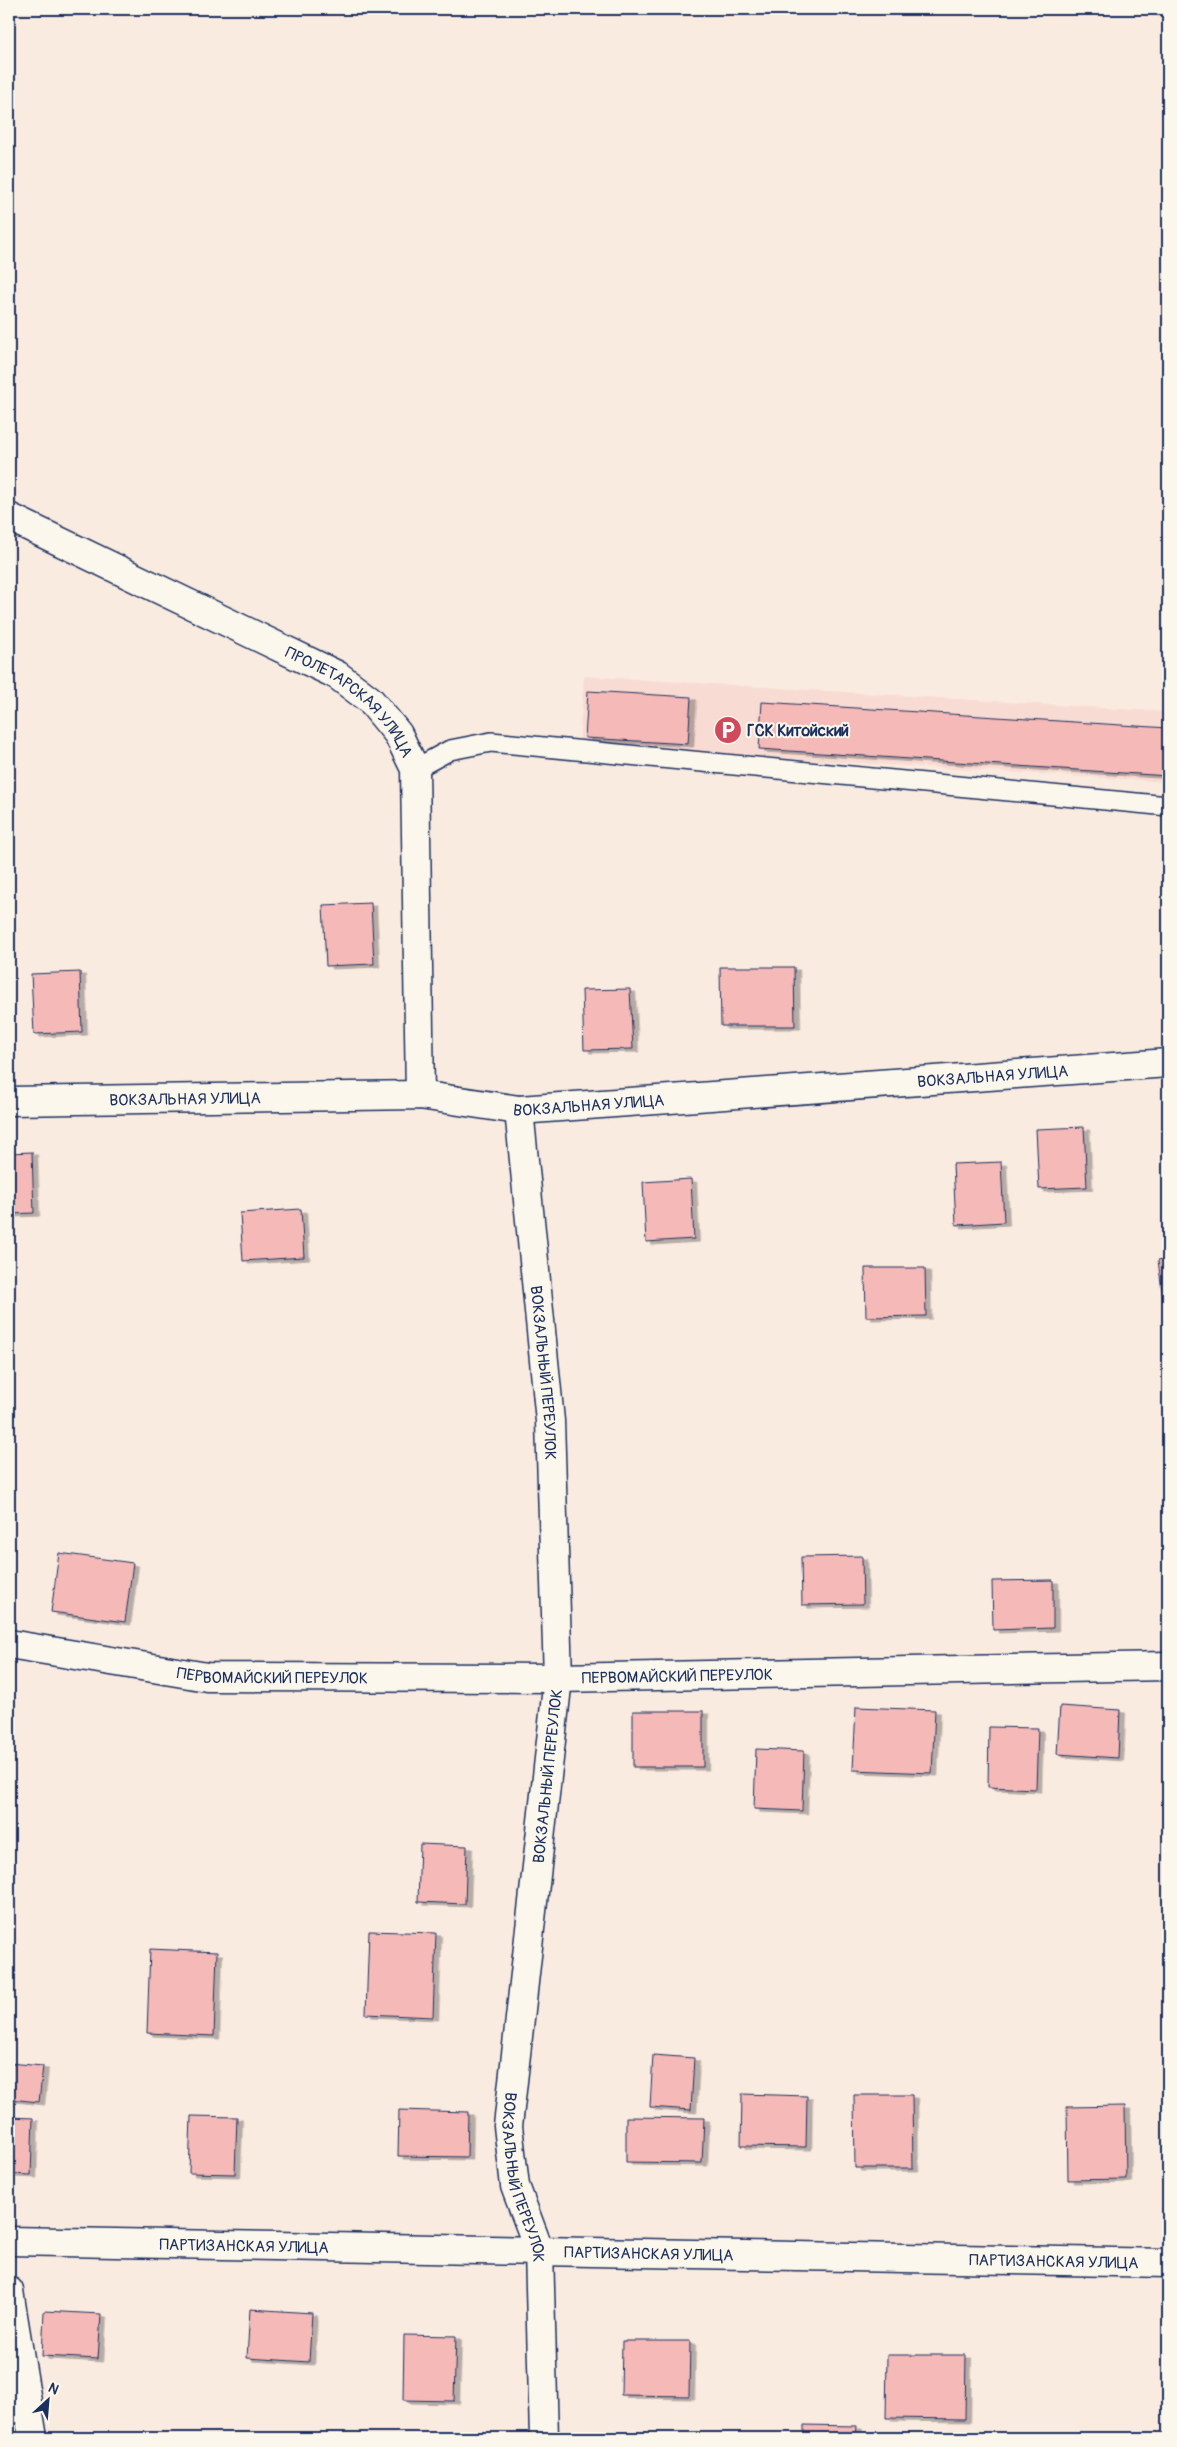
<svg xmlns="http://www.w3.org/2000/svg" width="1177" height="2447" font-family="Pangolin,sans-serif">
	<defs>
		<filter id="shadow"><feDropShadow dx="5.5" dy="3" stdDeviation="0" flood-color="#0004"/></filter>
	</defs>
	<rect width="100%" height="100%" fill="#faebe1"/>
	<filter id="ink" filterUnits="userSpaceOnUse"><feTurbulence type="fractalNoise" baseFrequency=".02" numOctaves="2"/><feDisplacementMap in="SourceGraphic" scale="10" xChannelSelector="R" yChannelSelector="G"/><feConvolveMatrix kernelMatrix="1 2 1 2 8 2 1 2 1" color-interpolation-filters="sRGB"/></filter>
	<g filter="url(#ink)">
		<path fill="#f8dcd4" d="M584 676 1168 712V782L579 746Z"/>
		<g fill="#f5b9b7" stroke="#1b2f5e" filter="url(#shadow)">
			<path d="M588 691 691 697 688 744 585 738Z"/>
			<path d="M762 702 1168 728V776L759 749Z"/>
			<path d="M371 903 374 964 326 966 323 905Z"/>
			<path d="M720 967H794L795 1026H721Z"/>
			<path d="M80 972 82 1032 34 1034 31 974Z"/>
			<path d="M630 989 633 1049 584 1050 582 990Z"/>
			<path d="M1084 1127 1087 1187 1039 1189 1036 1129Z"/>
			<path d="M32 1152 34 1213 9 1214V1153Z"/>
			<path d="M1001 1162 1004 1222 956 1225 953 1164Z"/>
			<path d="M691 1179 694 1239 646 1242 643 1182Z"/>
			<path d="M301 1209 304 1257 243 1261 240 1213Z"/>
			<path d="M1168 1258V1337L1158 1260Z"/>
			<path d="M865 1268H925L926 1316 866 1317Z"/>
			<path d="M59 1553 133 1563 125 1622 51 1612Z"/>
			<path d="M862 1556 863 1604 802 1605 801 1557Z"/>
			<path d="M1053 1580V1628L993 1630 992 1581Z"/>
			<path d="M1060 1706 1120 1710 1118 1758 1057 1754Z"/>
			<path d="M856 1707 935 1710 932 1773 853 1770Z"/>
			<rect x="633" y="1711" width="70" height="56"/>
			<path d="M989 1727 1038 1728 1036 1789 988 1787Z"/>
			<path d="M756 1749 804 1751 802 1811 754 1809Z"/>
			<path d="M420 1844 467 1846 465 1904 418 1902Z"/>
			<path d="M369 1931 436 1933 433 2017 366 2014Z"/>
			<path d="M150 1949 217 1952 214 2036 147 2033Z"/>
			<path d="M653 2055 694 2058 691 2110 650 2107Z"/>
			<path d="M9 2063 43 2066 39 2102 9 2099Z"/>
			<path d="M742 2094 807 2096 806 2147 741 2146Z"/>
			<path d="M854 2095H912L913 2168H855Z"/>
			<path d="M1125 2106 1126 2179 1068 2180 1067 2107Z"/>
			<path d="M399 2110 468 2112 467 2157 398 2156Z"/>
			<path d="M191 2116 237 2117 235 2174 189 2173Z"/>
			<path d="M9 2117 33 2118 31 2175 9 2174Z"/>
			<path d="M626 2117 704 2118 702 2163 626 2162Z"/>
			<path d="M250 2309 312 2313 309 2362 247 2358Z"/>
			<path d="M44 2311 101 2314 98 2359 42 2356Z"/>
			<path d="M404 2335 456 2336 454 2401 403 2400Z"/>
			<path d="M622 2341H690L689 2396 621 2395Z"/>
			<path d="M887 2355H966L965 2419 886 2418Z"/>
			<path d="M804 2425 857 2426 856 2438H804Z"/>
		</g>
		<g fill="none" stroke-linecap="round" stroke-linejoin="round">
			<g stroke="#1b2f5e" stroke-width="22">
				<path id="service" d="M415 769 450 750 491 742 1168 806"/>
			</g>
			<g stroke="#1b2f5e" stroke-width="31">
				<g id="minor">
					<path id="s1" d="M9 517 337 675 370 700 398 734 415 769 420 1095"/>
					<path id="s2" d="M9 1101 420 1095 519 1110 1168 1063"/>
					<path id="s3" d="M519 1110 550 1421 558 1678 508 2126 515 2186 539 2250 544 2438"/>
					<path id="s4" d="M9 1644 207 1677 558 1678 1168 1666"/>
					<path id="s5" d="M9 2241 1168 2263"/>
					<path d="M9 2291 33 2438"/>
				</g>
			</g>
			<use href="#service" stroke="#fbf7ec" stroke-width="19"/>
			<use href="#minor" stroke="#fbf7ec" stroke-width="28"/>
		</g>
	</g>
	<defs>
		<g id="parking-disc" transform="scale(1.4375)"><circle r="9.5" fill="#d1495b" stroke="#fbf7ec"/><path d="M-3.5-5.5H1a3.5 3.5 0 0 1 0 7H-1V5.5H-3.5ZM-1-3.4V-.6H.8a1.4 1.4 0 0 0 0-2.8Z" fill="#fff"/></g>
	</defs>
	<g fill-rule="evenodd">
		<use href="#parking-disc" x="728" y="730"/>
	</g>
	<g text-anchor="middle" stroke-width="4" stroke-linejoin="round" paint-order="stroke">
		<g font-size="16" fill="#1b2f5e" stroke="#fbf7ec">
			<text dy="6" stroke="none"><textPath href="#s1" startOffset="391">ПРОЛЕТАРСКАЯ УЛИЦА</textPath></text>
			<text dy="6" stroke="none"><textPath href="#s2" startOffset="986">ВОКЗАЛЬНАЯ УЛИЦА</textPath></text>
			<text dy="6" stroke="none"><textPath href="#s2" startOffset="176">ВОКЗАЛЬНАЯ УЛИЦА</textPath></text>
			<text dy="6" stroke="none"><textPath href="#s2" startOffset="581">ВОКЗАЛЬНАЯ УЛИЦА</textPath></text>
			<text dy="6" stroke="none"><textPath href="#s3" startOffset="264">ВОКЗАЛЬНЫЙ ПЕРЕУЛОК</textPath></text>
			<text dy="6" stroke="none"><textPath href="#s4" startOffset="266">ПЕРВОМАЙСКИЙ ПЕРЕУЛОК</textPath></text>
			<text dy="6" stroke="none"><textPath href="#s4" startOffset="671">ПЕРВОМАЙСКИЙ ПЕРЕУЛОК</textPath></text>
			<text transform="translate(547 1776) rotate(-84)" y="6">ВОКЗАЛЬНЫЙ ПЕРЕУЛОК</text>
			<text dy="6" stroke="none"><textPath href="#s3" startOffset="1074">ВОКЗАЛЬНЫЙ ПЕРЕУЛОК</textPath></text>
			<text dy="6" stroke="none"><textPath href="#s5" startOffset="235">ПАРТИЗАНСКАЯ УЛИЦА</textPath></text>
			<text dy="6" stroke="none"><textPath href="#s5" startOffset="640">ПАРТИЗАНСКАЯ УЛИЦА</textPath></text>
			<text dy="6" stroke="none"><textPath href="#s5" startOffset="1045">ПАРТИЗАНСКАЯ УЛИЦА</textPath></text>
		</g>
		<g font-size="16" font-weight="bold" fill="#1b2f5e" stroke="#fbf7ec" text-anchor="start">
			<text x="747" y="736">ГСК Китойский</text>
		</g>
	</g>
	<rect width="1177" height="2447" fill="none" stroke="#fbf7ec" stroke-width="30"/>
	<rect x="15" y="15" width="1147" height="2417" fill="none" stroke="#1b2f5e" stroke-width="2" filter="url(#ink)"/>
	<g transform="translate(48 2400) rotate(26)" stroke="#fbf7ec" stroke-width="4" paint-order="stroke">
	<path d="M0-4L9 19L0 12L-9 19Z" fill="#1b2f5e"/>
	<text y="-8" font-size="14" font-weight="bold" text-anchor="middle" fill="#1b2f5e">N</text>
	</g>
</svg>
